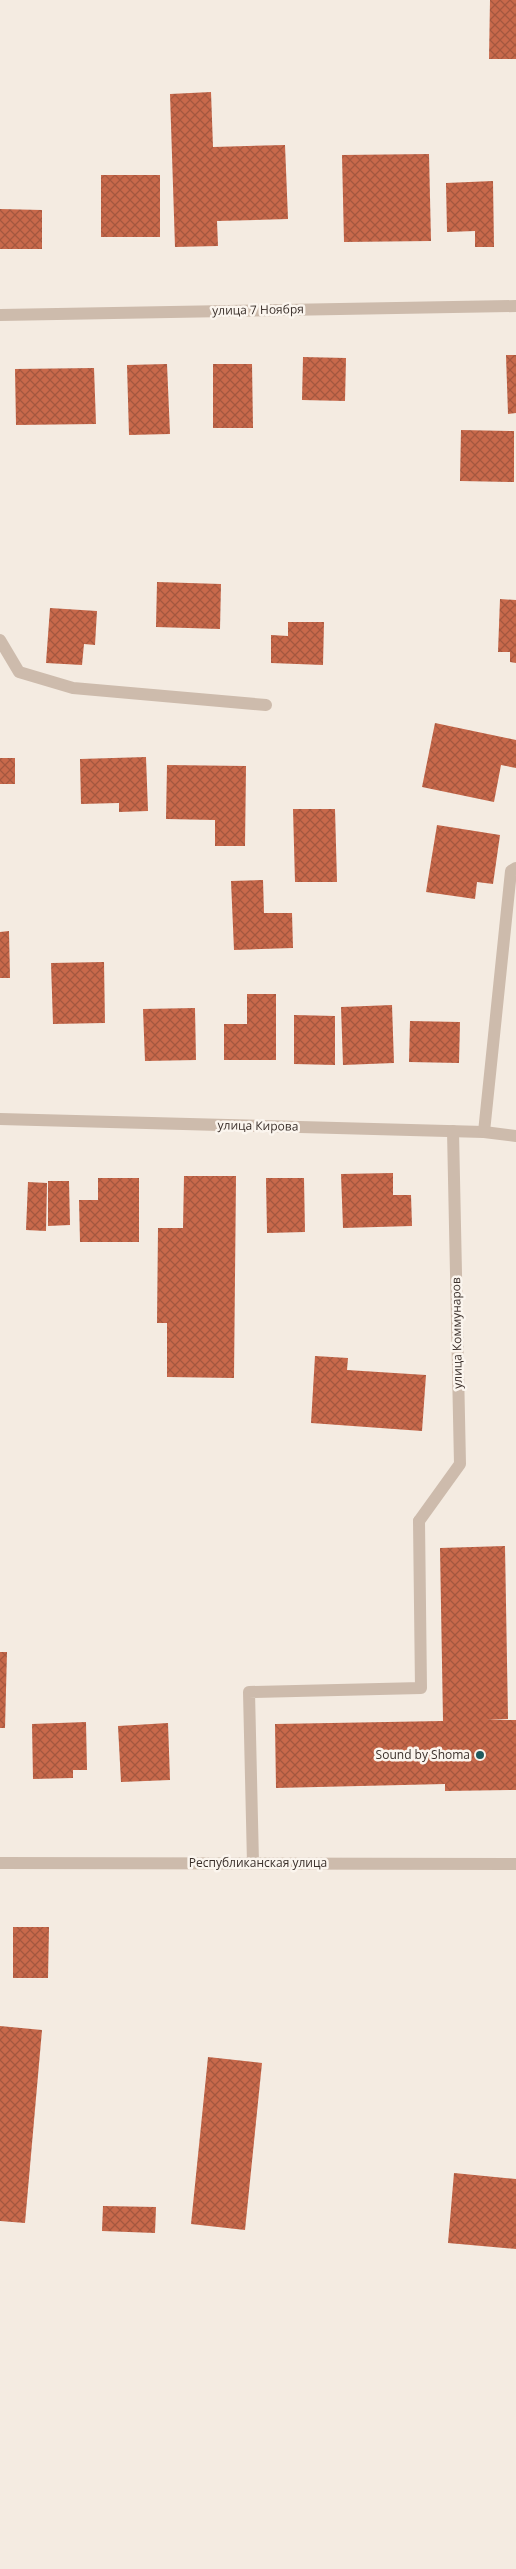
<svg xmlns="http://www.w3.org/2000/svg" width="516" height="2569" font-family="'Open Sans',sans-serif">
	<defs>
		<pattern id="building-cross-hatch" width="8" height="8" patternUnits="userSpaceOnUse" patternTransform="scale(1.25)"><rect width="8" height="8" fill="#c8694b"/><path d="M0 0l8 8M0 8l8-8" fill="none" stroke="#a4573f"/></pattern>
	</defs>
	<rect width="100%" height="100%" fill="#f4ebe1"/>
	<g fill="url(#building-cross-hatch)">
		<path d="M490 0H516V59H489Z"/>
		<path d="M211 92 213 147 285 145 288 219 217 221 218 246 175 247 170 94Z"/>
		<path d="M429 154 431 241 344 242 342 155Z"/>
		<rect x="101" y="175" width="59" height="62"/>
		<path d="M493 181 494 247H475V231L447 232 446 183Z"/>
		<path d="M0 209 42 210V249H0Z"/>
		<path d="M506 355H516V413L508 414Z"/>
		<path d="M303 357 346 358 345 401 302 400Z"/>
		<path d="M167 364 170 434 129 435 127 365Z"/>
		<path d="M213 364H252L253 428H213Z"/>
		<path d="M94 368 96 424 16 425 15 369Z"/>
		<path d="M461 430 514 431V482L460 481Z"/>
		<path d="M157 582 221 584 220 629 156 627Z"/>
		<path d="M500 599 516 600V663L510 662V652H498Z"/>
		<path d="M50 608 97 611 95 645 84 644 82 665 46 663Z"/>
		<path d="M288 622H324L323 665 271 663V635L288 636Z"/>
		<path d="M435 723 516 740V768L501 765 494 802 422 787Z"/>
		<path d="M146 757 148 811 119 812V803L81 804 80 759Z"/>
		<rect x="0" y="758" width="15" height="26"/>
		<path d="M167 765 246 766 245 846H215V820L166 819Z"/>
		<path d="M293 809H335L337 882H295Z"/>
		<path d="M437 825 500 835 493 884 477 882 475 899 426 892Z"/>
		<path d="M263 880 264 913H292L293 948 234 950 231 881Z"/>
		<path d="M9 931 10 978H0V932Z"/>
		<path d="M104 962 105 1023 53 1024 51 963Z"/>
		<path d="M247 994H276V1060H224V1024H247Z"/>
		<path d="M392 1005 394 1063 343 1065 341 1007Z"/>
		<path d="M195 1008 196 1060 145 1061 143 1009Z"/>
		<path d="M294 1015 335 1016V1065L294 1064Z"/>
		<path d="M410 1021 460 1022 459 1063 409 1062Z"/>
		<path d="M393 1173V1195H411L412 1226 343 1228 341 1174Z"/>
		<path d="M184 1176H236L234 1378 167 1377V1323H157L158 1228H183Z"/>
		<path d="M98 1178H139V1242H80L79 1200H98Z"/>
		<path d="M266 1178H304L305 1232 267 1233Z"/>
		<path d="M48 1181H69L70 1225 48 1226Z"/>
		<path d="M28 1182 47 1183 46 1231 26 1230Z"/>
		<path d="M315 1356 348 1358 347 1370 426 1375 422 1431 311 1423Z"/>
		<path d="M505 1546 508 1719 487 1720H516V1790L445 1791V1784L276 1788 275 1724 443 1721 440 1548Z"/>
		<path d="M0 1652H7L5 1728H0Z"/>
		<path d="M86 1722 87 1770H73V1778L33 1779 32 1724Z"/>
		<path d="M168 1723 170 1780 121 1782 118 1726Z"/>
		<path d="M13 1927H49L48 1978H13Z"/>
		<path d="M0 2026 42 2030 25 2223 0 2221Z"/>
		<path d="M208 2057 262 2063 245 2230 191 2224Z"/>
		<path d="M454 2173 516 2179V2249L448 2243Z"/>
		<path d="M103 2206 156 2207 155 2233 102 2231Z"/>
	</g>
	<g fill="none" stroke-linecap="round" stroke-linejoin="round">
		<path stroke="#cdbbac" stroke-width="12" d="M253 1863 249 1692 421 1688 419 1521"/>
		<g stroke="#cdbbac" stroke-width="12">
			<path d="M0 315 516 306"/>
			<path d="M0 640 19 672 73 688 266 705"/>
			<path d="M0 1119 484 1132 516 1136"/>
			<path d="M484 1132 511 871 516 868"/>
			<path d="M419 1521 460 1464 453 1131"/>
			<path d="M0 1863 516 1864"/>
		</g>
	</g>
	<circle fill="#1f5a5e" stroke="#fbf5ee" stroke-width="2" cx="480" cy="1755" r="5"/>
	<g text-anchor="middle" stroke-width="5" stroke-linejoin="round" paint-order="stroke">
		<g font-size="12" fill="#3b302b" stroke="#fbf5ee">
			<text transform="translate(258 310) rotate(-1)" y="4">улица 7 Ноября</text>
			<text transform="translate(258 1126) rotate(1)" y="4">улица Кирова</text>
			<text transform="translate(457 1333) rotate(-91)" y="4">улица Коммунаров</text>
			<text x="258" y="1867">Республиканская улица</text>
		</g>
		<g font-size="12" fill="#3b302b" stroke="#fbf5ee" text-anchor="end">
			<text x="470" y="1759">Sound by Shoma</text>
		</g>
	</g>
</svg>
